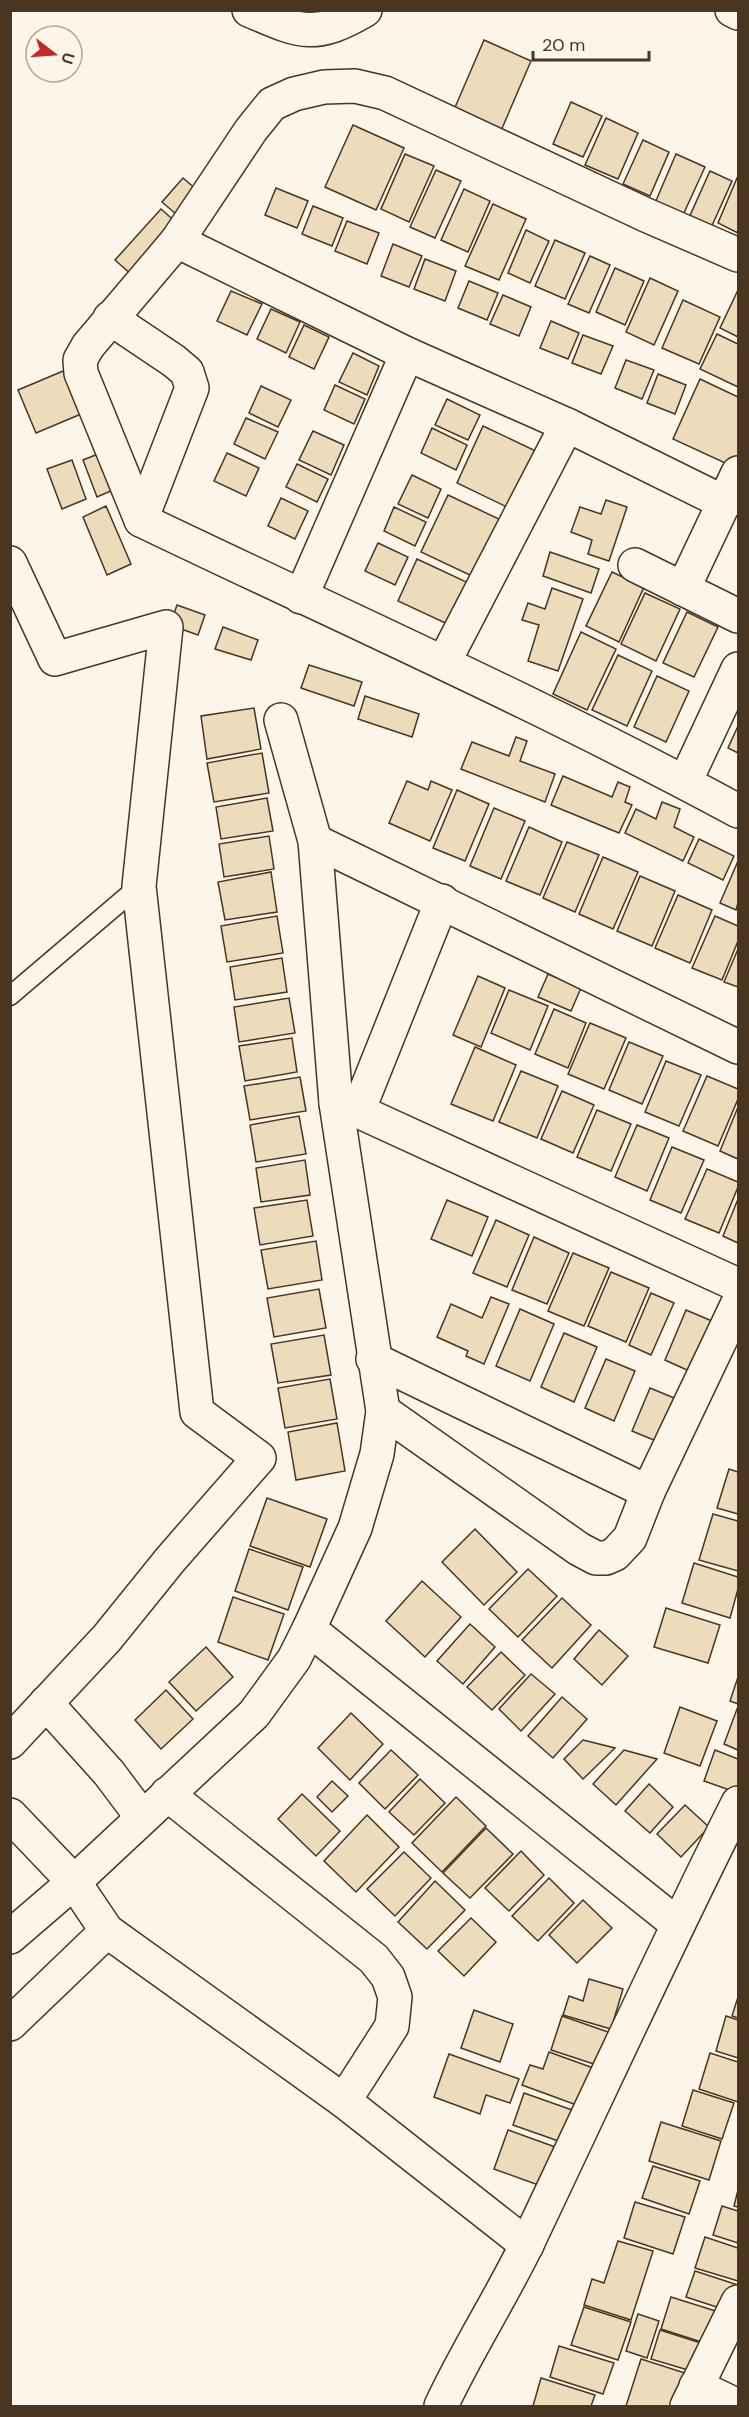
<svg xmlns="http://www.w3.org/2000/svg" width="749" height="2417" font-family="'DM Sans',sans-serif">
	<rect width="100%" height="100%" fill="#fbf6e9"/>
	<g fill="#ecdcbc" stroke="#4a3520" stroke-width="1.5">
		<path d="M484 40 531 61 500 133 453 112Z"/>
		<path d="M571 102 602 116 583 157 553 144Z"/>
		<path d="M606 118 638 133 618 179 585 165Z"/>
		<path d="M353 125 404 148 376 210 325 187Z"/>
		<path d="M643 140 669 152 650 196 623 184Z"/>
		<path d="M405 154 434 166 409 222 381 209Z"/>
		<path d="M676 154 705 167 683 215 655 203Z"/>
		<path d="M436 170 461 181 435 238 410 227Z"/>
		<path d="M710 171 732 181 710 230 688 220Z"/>
		<path d="M183 178 197 190 176 214 162 202Z"/>
		<path d="M737 178 738 179V233L718 223Z"/>
		<path d="M276 188 308 201 297 228 265 215Z"/>
		<path d="M464 189 490 201 468 252 441 240Z"/>
		<path d="M493 204 526 219 499 280 465 266Z"/>
		<path d="M313 206 343 218 332 246 302 234Z"/>
		<path d="M161 209 178 224 132 275 115 260Z"/>
		<path d="M347 221 379 233 367 264 335 251Z"/>
		<path d="M526 230 549 241 530 283 508 273Z"/>
		<path d="M555 240 585 253 565 299 535 286Z"/>
		<path d="M393 244 422 256 409 287 381 276Z"/>
		<path d="M590 256 610 265 589 313 568 304Z"/>
		<path d="M425 259 456 271 445 301 414 289Z"/>
		<path d="M615 268 644 281 625 325 596 312Z"/>
		<path d="M650 278 678 291 654 345 626 332Z"/>
		<path d="M469 281 498 293 487 320 458 308Z"/>
		<path d="M738 290V337L720 328Z"/>
		<path d="M231 291 262 304 247 335 217 321Z"/>
		<path d="M503 295 531 307 519 336 490 324Z"/>
		<path d="M683 300 720 317 699 364 662 348Z"/>
		<path d="M271 309 300 322 286 353 257 339Z"/>
		<path d="M551 321 579 333 568 359 540 348Z"/>
		<path d="M304 325 329 337 314 369 289 357Z"/>
		<path d="M717 334 738 344V387L700 369Z"/>
		<path d="M583 335 613 346 601 374 572 363Z"/>
		<path d="M353 353 379 366 367 395 339 382Z"/>
		<path d="M626 360 654 370 642 399 615 388Z"/>
		<path d="M75 366 93 409 36 433 18 390Z"/>
		<path d="M658 374 686 385 675 414 647 403Z"/>
		<path d="M700 379 738 397V464L736 468 673 439Z"/>
		<path d="M335 385 365 399 354 424 324 410Z"/>
		<path d="M261 386 291 400 278 427 249 413Z"/>
		<path d="M447 399 480 415 468 440 435 425Z"/>
		<path d="M246 418 278 432 265 459 234 444Z"/>
		<path d="M483 426 538 452 511 509 457 483Z"/>
		<path d="M432 428 467 445 456 470 421 453Z"/>
		<path d="M313 431 344 445 331 475 299 460Z"/>
		<path d="M108 450 122 486 97 497 83 460Z"/>
		<path d="M227 453 259 468 246 496 214 481Z"/>
		<path d="M72 460 86 499 62 509 47 469Z"/>
		<path d="M297 464 328 479 317 502 286 487Z"/>
		<path d="M412 475 441 489 428 518 398 504Z"/>
		<path d="M448 495 501 520 474 577 421 552Z"/>
		<path d="M281 498 308 511 295 539 268 526Z"/>
		<path d="M606 500 627 507 609 561 588 554 592 540 571 532 580 507 601 514Z"/>
		<path d="M106 506 131 564 107 575 83 517Z"/>
		<path d="M394 507 426 522 415 546 384 531Z"/>
		<path d="M378 543 408 557 395 585 365 571Z"/>
		<path d="M550 552 599 569 591 593 543 576Z"/>
		<path d="M417 559 475 586 456 628 398 601Z"/>
		<path d="M612 572 644 587 619 642 586 626Z"/>
		<path d="M552 588 583 599 558 671 528 661 539 625 522 620 528 603 545 609Z"/>
		<path d="M645 593 680 609 656 661 621 644Z"/>
		<path d="M177 605 205 615 198 635 170 625Z"/>
		<path d="M687 612 718 627 694 677 663 663Z"/>
		<path d="M223 627 258 640 251 660 215 649Z"/>
		<path d="M581 632 616 649 587 710 553 694Z"/>
		<path d="M618 655 652 671 627 726 592 710Z"/>
		<path d="M309 665 362 682 354 706 301 688Z"/>
		<path d="M657 676 689 691 666 742 634 727Z"/>
		<path d="M365 696 419 714 412 737 358 719Z"/>
		<path d="M254 708 261 749 207 759 201 716Z"/>
		<path d="M738 726V753L728 748Z"/>
		<path d="M516 737 527 741 520 761 555 774 545 802 461 769 472 742 509 756Z"/>
		<path d="M262 753 269 793 214 802 207 763Z"/>
		<path d="M563 776 612 797 618 782 630 787 625 802 632 805 619 833 551 805Z"/>
		<path d="M407 781 428 790 431 781 452 790 430 841 389 823Z"/>
		<path d="M457 790 489 804 465 861 433 848Z"/>
		<path d="M267 798 273 831 221 839 216 807Z"/>
		<path d="M662 802 680 809 674 827 694 837 683 861 625 833 636 809 656 819Z"/>
		<path d="M494 808 525 821 501 879 470 866Z"/>
		<path d="M529 827 562 842 540 895 506 881Z"/>
		<path d="M269 836 274 869 224 877 219 844Z"/>
		<path d="M699 839 734 856 723 880 688 863Z"/>
		<path d="M567 842 599 855 575 912 543 898Z"/>
		<path d="M603 857 638 872 613 929 579 914Z"/>
		<path d="M738 861V903L736 910 720 903Z"/>
		<path d="M271 872 277 912 225 920 218 882Z"/>
		<path d="M640 876 675 891 652 946 617 931Z"/>
		<path d="M678 895 712 910 690 963 655 948Z"/>
		<path d="M277 916 283 953 227 962 221 926Z"/>
		<path d="M715 916 738 926V941L722 980 692 968Z"/>
		<path d="M738 949V987L724 982Z"/>
		<path d="M282 958 287 992 235 1000 230 967Z"/>
		<path d="M548 974 581 988 571 1011 538 997Z"/>
		<path d="M478 976 505 988 481 1047 453 1035Z"/>
		<path d="M509 990 548 1006 530 1050 491 1033Z"/>
		<path d="M289 998 295 1033 239 1042 234 1007Z"/>
		<path d="M554 1009 586 1023 568 1068 535 1054Z"/>
		<path d="M590 1023 626 1038 604 1089 568 1074Z"/>
		<path d="M292 1038 297 1072 245 1081 239 1046Z"/>
		<path d="M629 1042 663 1056 642 1104 609 1090Z"/>
		<path d="M475 1047 516 1065 493 1121 451 1104Z"/>
		<path d="M666 1061 701 1075 679 1126 645 1112Z"/>
		<path d="M521 1071 558 1086 537 1138 499 1122Z"/>
		<path d="M707 1076 738 1089V1099L718 1146 683 1131Z"/>
		<path d="M300 1077 306 1111 250 1120 244 1086Z"/>
		<path d="M562 1091 594 1105 573 1153 541 1139Z"/>
		<path d="M738 1107V1159L720 1151Z"/>
		<path d="M597 1110 631 1124 611 1171 577 1157Z"/>
		<path d="M299 1116 306 1154 256 1162 250 1125Z"/>
		<path d="M637 1125 669 1138 647 1191 615 1177Z"/>
		<path d="M672 1147 704 1160 681 1213 650 1200Z"/>
		<path d="M305 1160 310 1195 261 1202 256 1168Z"/>
		<path d="M707 1169 738 1182V1187L719 1233 685 1219Z"/>
		<path d="M738 1199V1243L723 1236Z"/>
		<path d="M307 1200 313 1236 260 1245 254 1208Z"/>
		<path d="M447 1200 488 1217 472 1256 431 1239Z"/>
		<path d="M496 1220 529 1235 507 1287 473 1273Z"/>
		<path d="M534 1237 569 1253 547 1304 512 1290Z"/>
		<path d="M316 1241 322 1280 268 1289 261 1250Z"/>
		<path d="M573 1253 609 1268 584 1326 548 1311Z"/>
		<path d="M611 1272 649 1288 626 1342 588 1326Z"/>
		<path d="M319 1289 326 1328 274 1337 267 1298Z"/>
		<path d="M651 1293 674 1303 651 1355 629 1345Z"/>
		<path d="M491 1297 509 1304 484 1364 466 1356 468 1351 437 1337 451 1304 482 1318Z"/>
		<path d="M520 1309 554 1324 530 1381 496 1366Z"/>
		<path d="M686 1310 719 1324 698 1375 665 1360Z"/>
		<path d="M564 1333 597 1347 574 1402 541 1387Z"/>
		<path d="M324 1335 331 1375 278 1383 271 1344Z"/>
		<path d="M606 1359 635 1371 614 1421 585 1408Z"/>
		<path d="M330 1379 337 1419 285 1428 278 1388Z"/>
		<path d="M650 1388 679 1400 661 1443 632 1431Z"/>
		<path d="M337 1423 345 1471 296 1480 288 1432Z"/>
		<path d="M729 1469 738 1472V1514L717 1508Z"/>
		<path d="M267 1498 327 1519 310 1567 250 1546Z"/>
		<path d="M713 1514 738 1521V1571L699 1560Z"/>
		<path d="M475 1529 517 1572 484 1605 442 1562Z"/>
		<path d="M249 1549 303 1567 288 1610 235 1591Z"/>
		<path d="M694 1563 738 1577V1589L730 1618 682 1603Z"/>
		<path d="M528 1569 557 1596 518 1637 489 1609Z"/>
		<path d="M422 1581 461 1617 425 1657 386 1621Z"/>
		<path d="M233 1597 284 1614 268 1660 218 1642Z"/>
		<path d="M562 1598 591 1625 552 1668 522 1640Z"/>
		<path d="M666 1608 720 1625 708 1663 654 1647Z"/>
		<path d="M470 1624 495 1647 463 1684 437 1661Z"/>
		<path d="M599 1630 628 1656 602 1685 574 1659Z"/>
		<path d="M206 1647 233 1677 196 1711 169 1682Z"/>
		<path d="M501 1652 525 1675 492 1710 467 1687Z"/>
		<path d="M531 1674 555 1694 521 1731 499 1709Z"/>
		<path d="M738 1677V1704L730 1701Z"/>
		<path d="M166 1690 193 1719 161 1749 135 1720Z"/>
		<path d="M562 1697 587 1719 553 1758 528 1736Z"/>
		<path d="M680 1707 717 1721 700 1766 664 1753Z"/>
		<path d="M737 1709 738 1710V1750L724 1744Z"/>
		<path d="M351 1713 383 1744 350 1780 318 1748Z"/>
		<path d="M583 1740 615 1748 583 1779 564 1759Z"/>
		<path d="M391 1750 418 1775 385 1809 359 1783Z"/>
		<path d="M624 1750 657 1759 616 1805 593 1784Z"/>
		<path d="M715 1750 738 1759V1793L704 1781Z"/>
		<path d="M420 1779 445 1803 414 1835 389 1812Z"/>
		<path d="M332 1781 348 1796 332 1812 317 1797Z"/>
		<path d="M649 1784 673 1807 650 1833 625 1811Z"/>
		<path d="M302 1794 340 1831 316 1856 278 1819Z"/>
		<path d="M456 1797 486 1826 442 1872 412 1843Z"/>
		<path d="M685 1805 709 1827 681 1857 657 1834Z"/>
		<path d="M367 1815 399 1847 356 1892 324 1861Z"/>
		<path d="M486 1828 513 1854 470 1898 443 1873Z"/>
		<path d="M521 1851 544 1875 509 1911 485 1888Z"/>
		<path d="M404 1852 431 1878 395 1916 367 1889Z"/>
		<path d="M549 1878 574 1903 538 1941 512 1916Z"/>
		<path d="M435 1881 465 1910 427 1949 398 1922Z"/>
		<path d="M583 1900 612 1928 577 1963 549 1935Z"/>
		<path d="M471 1918 496 1942 464 1976 438 1951Z"/>
		<path d="M589 1979 623 1989 611 2029 563 2015 569 1996 583 2001Z"/>
		<path d="M738 1997V2018L732 2016Z"/>
		<path d="M474 2010 513 2024 500 2062 461 2048Z"/>
		<path d="M562 2016 611 2033 600 2066 551 2050Z"/>
		<path d="M726 2016 738 2020V2058L716 2051Z"/>
		<path d="M549 2052 596 2069 582 2107 522 2085 530 2065 543 2069Z"/>
		<path d="M710 2053 738 2062V2102L699 2089Z"/>
		<path d="M449 2054 519 2079 510 2103 486 2095 480 2114 434 2097Z"/>
		<path d="M693 2090 734 2103 722 2139 682 2126Z"/>
		<path d="M524 2093 575 2111 564 2143 513 2125Z"/>
		<path d="M661 2122 721 2141 709 2180 649 2161Z"/>
		<path d="M508 2130 558 2148 544 2187 494 2169Z"/>
		<path d="M653 2166 700 2181 689 2214 642 2198Z"/>
		<path d="M738 2190V2207L734 2206Z"/>
		<path d="M635 2202 685 2217 673 2254 624 2238Z"/>
		<path d="M722 2206 738 2211V2243L713 2235Z"/>
		<path d="M705 2237 738 2248V2281L695 2268Z"/>
		<path d="M618 2241 653 2251 631 2320 584 2305 592 2279 604 2283Z"/>
		<path d="M695 2271 738 2285 732 2312 686 2297Z"/>
		<path d="M671 2297 722 2313 711 2345 661 2329Z"/>
		<path d="M584 2307 631 2322 618 2360 571 2345Z"/>
		<path d="M638 2314 659 2321 647 2358 626 2351Z"/>
		<path d="M660 2330 707 2345 698 2373 651 2359Z"/>
		<path d="M559 2346 614 2363 603 2394 550 2377Z"/>
		<path d="M641 2359 691 2375 681 2406H626Z"/>
		<path d="M541 2378 595 2395 591 2406H533Z"/>
	</g>
	<g fill="none" stroke-linecap="round" stroke-linejoin="round">
		<g stroke="#4a3520" stroke-width="21">
			<path id="lane" d="M10 996 139 886"/>
		</g>
		<g stroke="#4a3520" stroke-width="36">
			<g id="street">
				<path d="M249 10C300 32 314 40 365 10"/>
				<path d="M732 10 738 13"/>
				<path d="M177 241 407 354 567 425 725 503"/>
				<path d="M738 255 646 215 385 93 355 86 324 87 294 94 272 104 251 130 177 241 88 346 80 360 81 373 141 520C341 616 544 706 738 811"/>
				<path d="M110 318 174 361 187 372 192 388 141 520"/>
				<path d="M10 563 55 659 166 627 139 886 197 1412 259 1458 170 1560 107 1638 10 1742"/>
				<path d="M635 565 738 616"/>
				<path d="M683 589 738 473"/>
				<path d="M301 597 407 354"/>
				<path d="M444 662 567 425"/>
				<path d="M685 782 738 669"/>
				<path d="M315 841 738 1047"/>
				<path d="M336 1103 358 1111 738 1285"/>
				<path d="M358 1111 442 901"/>
				<path d="M373 1359 648 1492"/>
				<path d="M383 1411 579 1549 596 1558H606L615 1554 630 1538 648 1492 738 1303"/>
				<path d="M309 1629 677 1924"/>
				<path d="M46 1703 109 1773 142 1817"/>
				<path d="M167 1794 374 1959 388 1977 395 1997 392 2026 344 2101"/>
				<path d="M10 1815 74 1882 107 1931 344 2101 527 2245"/>
				<path d="M10 1937 74 1882 254 1714 294 1659 309 1629 355 1528 377 1454 383 1411 336 1103 315 841 281 720"/>
				<path d="M10 2024 107 1931"/>
				<path d="M696 2386 738 2406"/>
				<path d="M441 2406C467 2350 501 2298 528 2242 598 2095 665 1948 738 1803"/>
				<path d="M687 2406 738 2302"/>
			</g>
		</g>
		<use href="#lane" stroke="#fbf6e9" stroke-width="18"/>
		<use href="#street" stroke="#fbf6e9" stroke-width="33"/>
	</g>
	<rect width="749" height="2417" fill="none" stroke="#4a3520" stroke-width="24"/>
	<g transform="translate(54 54) rotate(107)"><circle r="28" fill="#fbf6e9" stroke="#b4a999" stroke-width="1.5"/>
	<path d="M0-4.5L10 22L0 15L-10 22Z" fill="#c62828"/>
	<text y="-9" font-size="16" font-weight="bold" text-anchor="middle" fill="#4a3520">U</text>
	</g>
	<path d="M533 51v9h116v-9" fill="none" stroke="#4a3520" stroke-width="3"/>
	<text x="542" y="51" font-size="18" fill="#4a3520" stroke="#fbf6e9" stroke-width="4.5" paint-order="stroke">20 m</text>
</svg>
